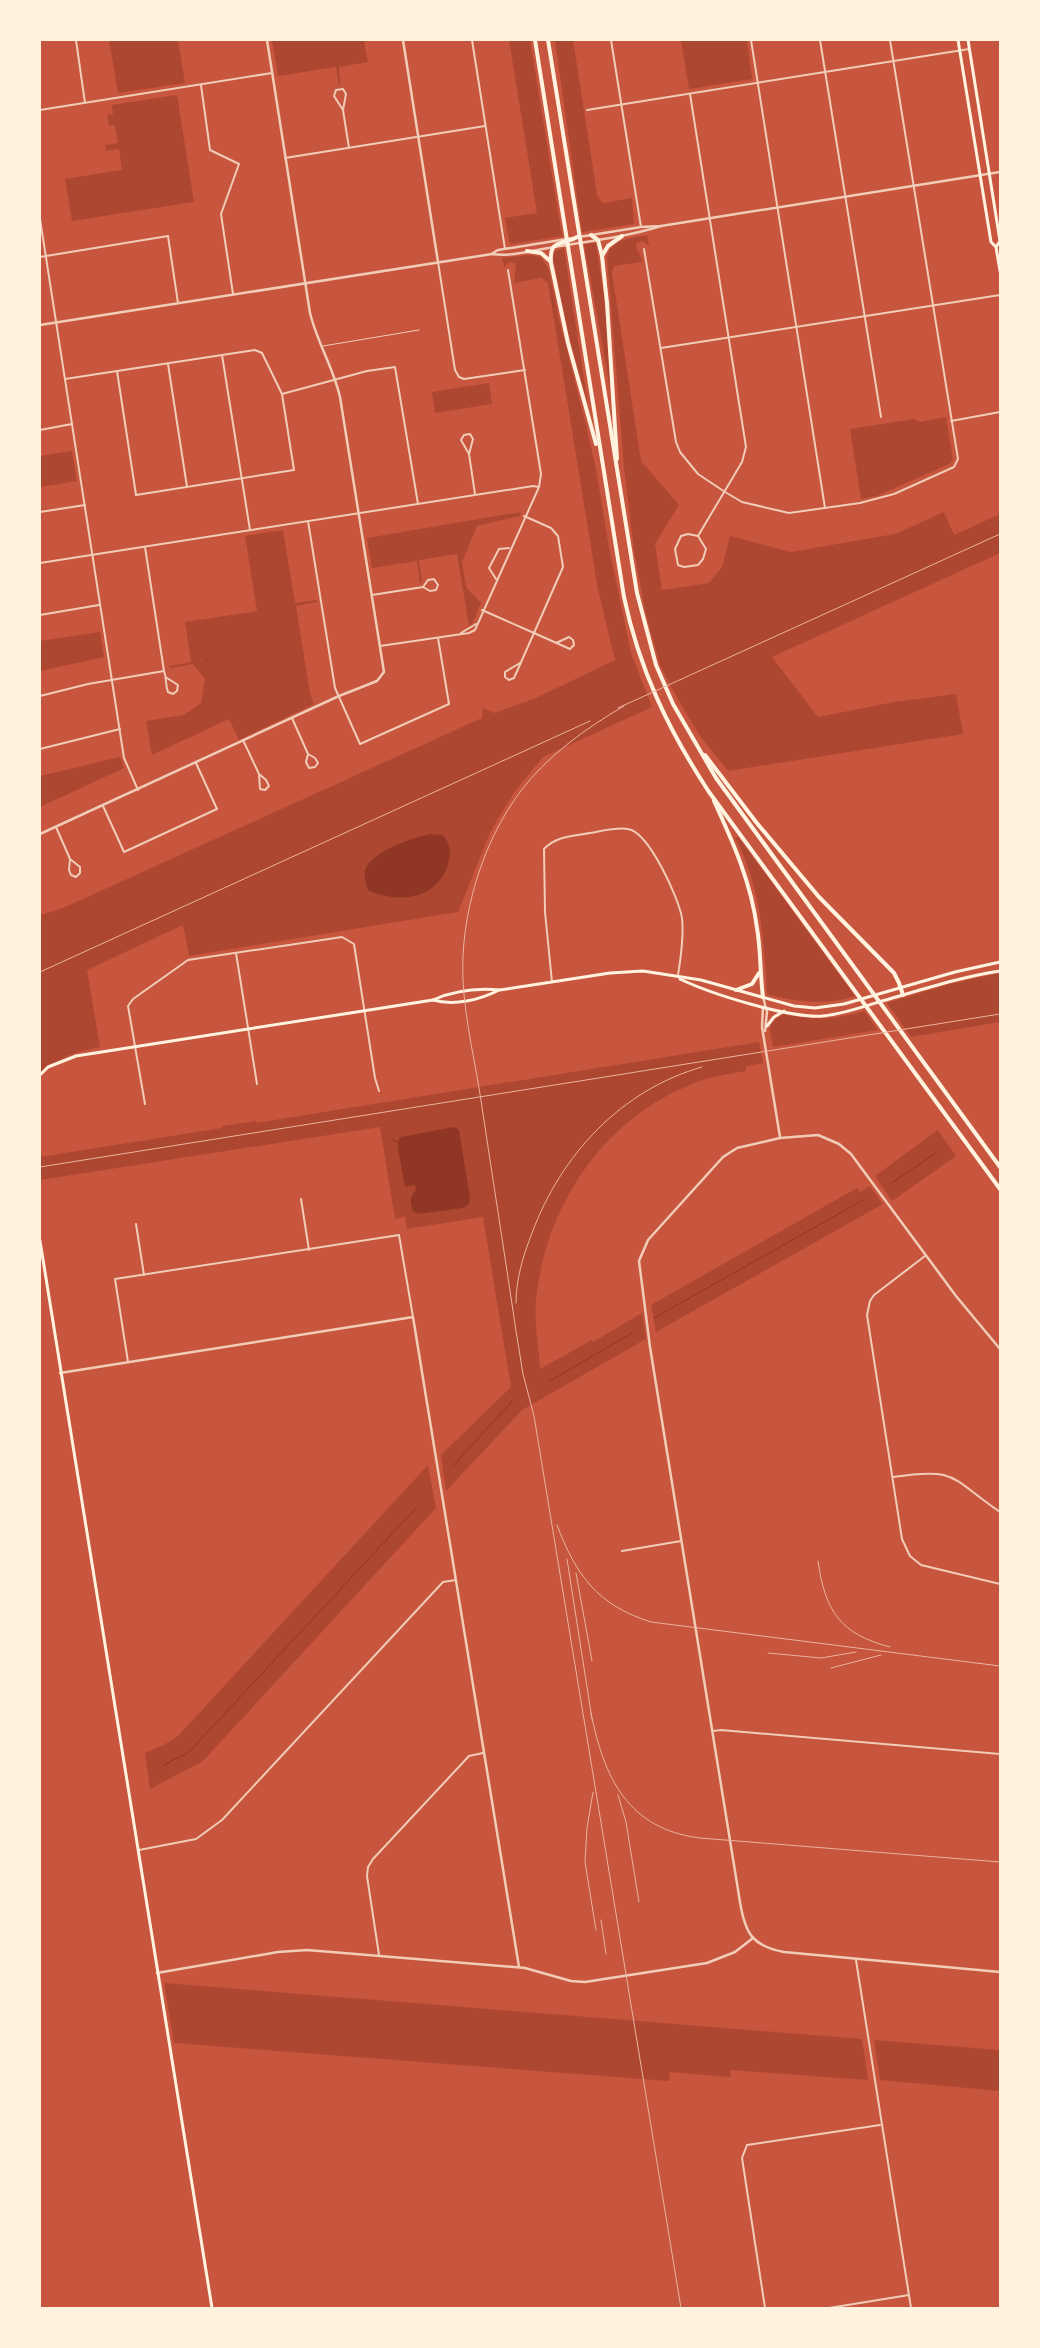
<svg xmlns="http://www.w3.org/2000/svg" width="1040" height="2348" font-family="Figtree,sans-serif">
	<rect width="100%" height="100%" fill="#c8553d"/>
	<g fill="#ae4732">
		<path d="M109 40H178L185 83 118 93Z"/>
		<path d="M272 40H364L368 62 339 67 340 86H339L336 67 278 76Z"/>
		<path d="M509 40H530L562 236 511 244 509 241 505 218 537 213Z"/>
		<path d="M555 40H573L597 194 601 202 604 203 632 198 634 224 582 232Z"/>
		<path d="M681 40H747L752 79 689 89Z"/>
		<path d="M177 95 194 202 72 221 65 179 122 170 119 149 106 151 105 145 118 143 115 125H109L107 115 113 114 112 105Z"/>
		<path d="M647 235 649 246 643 241 637 243 636 247 643 262 614 266 612 273 641 461 679 505 655 544 662 590 709 583 722 567 730 536 791 552 895 534 944 512 954 535 1000 514V553L772 657 818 717 894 702 956 694 963 734 728 771 700 736 676 696 660 665 645 610 634 550 624 467 607 257C611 239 632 238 647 235Z"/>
		<path d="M594 243 596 244 605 302 611 392 584 244Z"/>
		<path d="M564 248 588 405 567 328 553 257 555 251Z"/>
		<path d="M530 255 541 257 549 270 558 315 585 421 596 469 608 542 631 653 652 707 543 757 513 794 490 833 458 912 189 956 183 925 87 970 100 1047C76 1051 57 1058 40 1075V915L63 908 482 718 483 708 494 713 536 698 615 660 598 590 548 283 541 278 514 283 516 264 510 261 504 267 502 258Z"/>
		<path d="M489 383 492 404 435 413 432 392Z"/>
		<path d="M946 417 953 460 951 463 877 496 861 499 850 429 914 419 919 422Z"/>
		<path d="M72 451 77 481 40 487V456Z"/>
		<path d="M521 512 520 516 477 526 462 562 466 587 481 603 472 624 469 626 457 554 419 560 422 582 420 583 417 561 372 568 367 538Z"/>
		<path d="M283 530 295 603 317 600V602L296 606 310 694 314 704 239 740 229 719 152 755 146 721 184 715 201 703 205 679 193 664 171 668 169 666 191 662 185 622 257 611 245 536Z"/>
		<path d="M100 632 104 657 40 671V641Z"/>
		<path d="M120 757 124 768 40 807V776Z"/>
		<path d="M738 837 855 996C824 1006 798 1002 767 994 764 941 761 885 735 838Z"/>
		<path d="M1000 973V1022L911 1037 887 1003 950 984Z"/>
		<path d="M864 1011 878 1030 773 1047 770 1030 772 1022 783 1014C812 1020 836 1020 864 1011Z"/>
		<path d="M759 1042 763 1063 746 1066V1071C734 1073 721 1075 709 1078 610 1109 546 1200 536 1301 534 1323 539 1347 540 1369L592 1340 593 1342 642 1313 646 1339 522 1410 446 1491 441 1455 511 1387 483 1217 407 1229 405 1217 395 1219 380 1127 40 1180V1157L222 1128V1126L256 1121V1123Z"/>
		<path d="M938 1130 956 1156 892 1201 875 1176Z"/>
		<path d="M870 1186 883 1204 656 1332 651 1305 857 1188 860 1192Z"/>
		<path d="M428 1465 436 1508 203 1761 150 1789 145 1753 164 1745 178 1736Z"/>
		<path d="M164 1983 862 2039 868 2080 730 2070 731 2077 670 2072 669 2081 174 2043Z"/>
		<path d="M874 2040 1000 2050V2091L880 2080Z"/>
	</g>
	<g fill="#8f3625">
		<path d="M430 834 443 835C449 842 451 850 449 860 440 899 400 905 368 890 366 884 364 877 365 871 369 852 414 837 430 834Z"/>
		<path d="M454 1127 459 1130 470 1198 469 1204 463 1208 418 1214 413 1211C410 1201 409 1198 416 1190L415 1185 405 1187 398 1148 399 1139 401 1137Z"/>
	</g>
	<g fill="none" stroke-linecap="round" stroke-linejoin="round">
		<g stroke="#8f3625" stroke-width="1">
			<path d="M206 661H209"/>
			<path d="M391 1139 399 1143"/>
			<path d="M892 1183 937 1152"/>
			<path d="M654 1318 865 1199"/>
			<path d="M550 1381 632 1333"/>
			<path d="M453 1466 512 1401"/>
			<path d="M162 1766 189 1752 416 1508"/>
		</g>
		<path stroke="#f1ccb7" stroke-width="1" d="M323 346 419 330"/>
		<g stroke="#f1ccb7" stroke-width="2">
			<path d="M76 40 85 103"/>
			<path d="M472 40 505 249"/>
			<path d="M611 40 641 227"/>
			<path d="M751 40 825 508"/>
			<path d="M820 40 881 417"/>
			<path d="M201 85 210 150 239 164 221 214 233 294"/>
			<path d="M690 94 746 447 742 462 698 536"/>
			<path d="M40 110 272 73"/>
			<path d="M343 110 334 96 336 90 343 89 346 94 343 110 349 148"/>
			<path d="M587 110 969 49"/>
			<path d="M285 158 485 126"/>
			<path d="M40 219 124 758 138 790"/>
			<path d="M644 249 676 442 680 452 698 474 725 492 742 502 789 513 860 503 894 494 954 467 958 459 890 40"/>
			<path d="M40 257 168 236 178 303"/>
			<path d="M438 262 455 370 459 377 464 379 525 370"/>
			<path d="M661 348 1000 295"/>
			<path d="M222 355 250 530"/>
			<path d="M168 364 187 487"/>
			<path d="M65 379 117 371 136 495 294 470 282 394 262 353 255 350 117 371"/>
			<path d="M282 394 367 371 395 367 418 504"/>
			<path d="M951 421 1000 412"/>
			<path d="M40 430 72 424"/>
			<path d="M469 454 461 440 464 435 470 434 473 439 469 454 475 494"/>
			<path d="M40 512 85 505"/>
			<path d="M308 521 335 688 360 744 449 704 438 638"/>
			<path d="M688 534 698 536 706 549 703 559 698 565 684 567 678 565 675 549 681 536Z"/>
			<path d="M145 547 164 671C167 679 165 685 168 692L173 694 177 691 178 685 167 678"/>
			<path d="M40 563 533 486 539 487"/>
			<path d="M496 579 489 568 499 549 509 548"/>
			<path d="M372 595 423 587 430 591 436 590 438 585 434 579 428 580 423 587"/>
			<path d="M482 610 534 633 563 567 558 536 551 528 524 516"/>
			<path d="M40 615 99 605"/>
			<path d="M461 633 476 624"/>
			<path d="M380 646 469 633 475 630 539 487 541 474 508 270"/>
			<path d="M520 663 505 672V677L509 680 514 678 534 633 570 649 574 645 573 640 569 637 556 643"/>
			<path d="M40 696 88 684 164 671"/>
			<path d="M292 718 308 754 315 758 318 763 315 767 309 768 306 762 308 754"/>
			<path d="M243 740 259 774 266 780 269 786 265 790 260 789 259 774"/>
			<path d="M40 749 120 729"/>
			<path d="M103 806 124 852 217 809 196 763"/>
			<path d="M56 827 70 859 80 867V873L76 877 71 875 69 870 70 859"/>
			<path d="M236 953 257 1084"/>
			<path d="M552 982 545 912 544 849C556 836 573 836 590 833 602 831 616 827 628 829 649 832 679 899 682 918 684 937 681 957 678 975"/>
			<path d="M145 1104 128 1006 133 999 188 960 342 937 354 944 375 1078 379 1091"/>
			<path d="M301 1199 309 1250"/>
			<path d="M136 1224 144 1275"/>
			<path d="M925 1256 874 1295 870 1301 867 1315 902 1539 910 1556 921 1565 1000 1584"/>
			<path d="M128 1362 115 1279 399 1235 413 1317"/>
			<path d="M893 1477C958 1467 950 1478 1000 1512"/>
			<path d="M622 1551 681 1541"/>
			<path d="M713 1731 721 1730 1000 1754"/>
			<path d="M139 1850 196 1839 222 1820 443 1582 456 1580"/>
			<path d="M379 1955 367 1876 368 1867 373 1859 469 1756 483 1753"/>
			<path d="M856 1960 911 2308"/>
			<path d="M765 2308 742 2158 747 2145 880 2125"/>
			<path d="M829 2308 909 2295"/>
		</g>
		<g stroke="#f1ccb7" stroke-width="2.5">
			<path d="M403 40 438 262"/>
			<path d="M579 237 641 227 661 226 1000 172"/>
			<path d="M493 253 498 250 573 238"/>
			<path d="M40 325 492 254C512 257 534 250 554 247 590 241 626 237 661 226"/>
			<path d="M40 834 339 696 377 681 384 672 340 397C333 367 317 342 310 313L267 40"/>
			<path d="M763 997 767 1012 765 1031"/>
			<path d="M763 1007 762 1027 780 1137"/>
			<path d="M1000 1349 956 1296 851 1154 839 1144 818 1135 780 1138 737 1148 723 1157 648 1240 639 1261 650 1347 740 1902C745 1933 752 1946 784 1952L1000 1972"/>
			<path d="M60 1373 413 1317 519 1967"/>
			<path d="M157 1973 278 1952 307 1950 525 1968 571 1981 585 1982 707 1963 735 1952 753 1938"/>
		</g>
		<g stroke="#fff3e0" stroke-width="3">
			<path d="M958 40 991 242 996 247"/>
			<path d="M968 40 1000 241 996 247 1000 271"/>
			<path d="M680 979C711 994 791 1019 823 1016 843 1014 863 1007 882 1001 921 990 960 977 1000 971"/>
			<path d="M433 1000C454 1006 480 1000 499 990"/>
			<path d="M767 1026 774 1017 784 1011"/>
			<path d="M40 1075 48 1067 76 1056 433 1000C453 991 478 988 500 990L610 973 643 971 701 980 794 1006 815 1008 844 1004 955 972 1000 962"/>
			<path d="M40 1241 212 2308"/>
		</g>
		<g stroke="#fff3e0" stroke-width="4">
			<path d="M535 40 624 597C639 669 669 731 709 792L1000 1189"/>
			<path d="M548 40 637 593 656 665 673 704 716 778 1000 1167"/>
			<path d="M591 235 598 240 602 256 607 303 617 459"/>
			<path d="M577 237C562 246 549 238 551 263L568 343 596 444"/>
			<path d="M527 251 541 253 550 261"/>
			<path d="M602 256 608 246 622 236"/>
			<path d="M705 755 756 822 819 897 894 973 899 983 903 995"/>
			<path d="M714 801C733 842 751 882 757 928 761 951 760 974 763 997"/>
			<path d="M736 990 752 984 759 973"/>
		</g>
		<g stroke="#e9b49f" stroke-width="1">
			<path d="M624 706C586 728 547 756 520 792 482 843 460 916 463 980 465 1022 476 1065 482 1107 493 1181 505 1256 516 1331L523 1374 534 1416 681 2308"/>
			<path d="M618 708 1000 534"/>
			<path d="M40 972 590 721"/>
			<path d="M40 1167 1000 1014"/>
			<path d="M516 1303C516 1279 523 1256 532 1233 561 1155 621 1090 702 1067"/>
			<path d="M557 1525C576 1575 597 1605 651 1622L1000 1666"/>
			<path d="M567 1559 592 1719"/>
			<path d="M818 1561C825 1611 840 1634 890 1647"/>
			<path d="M576 1573 592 1661"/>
			<path d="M768 1653 821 1658 856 1652"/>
			<path d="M831 1668 881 1655"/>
			<path d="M591 1713C604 1778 628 1829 700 1838L1000 1862"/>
			<path d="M593 1792 587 1828 585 1862 596 1930"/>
			<path d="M618 1795 626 1822 639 1902"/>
			<path d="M601 1920 606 1954"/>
		</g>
	</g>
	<rect width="1040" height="2348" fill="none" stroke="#fff3e0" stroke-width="82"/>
</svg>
